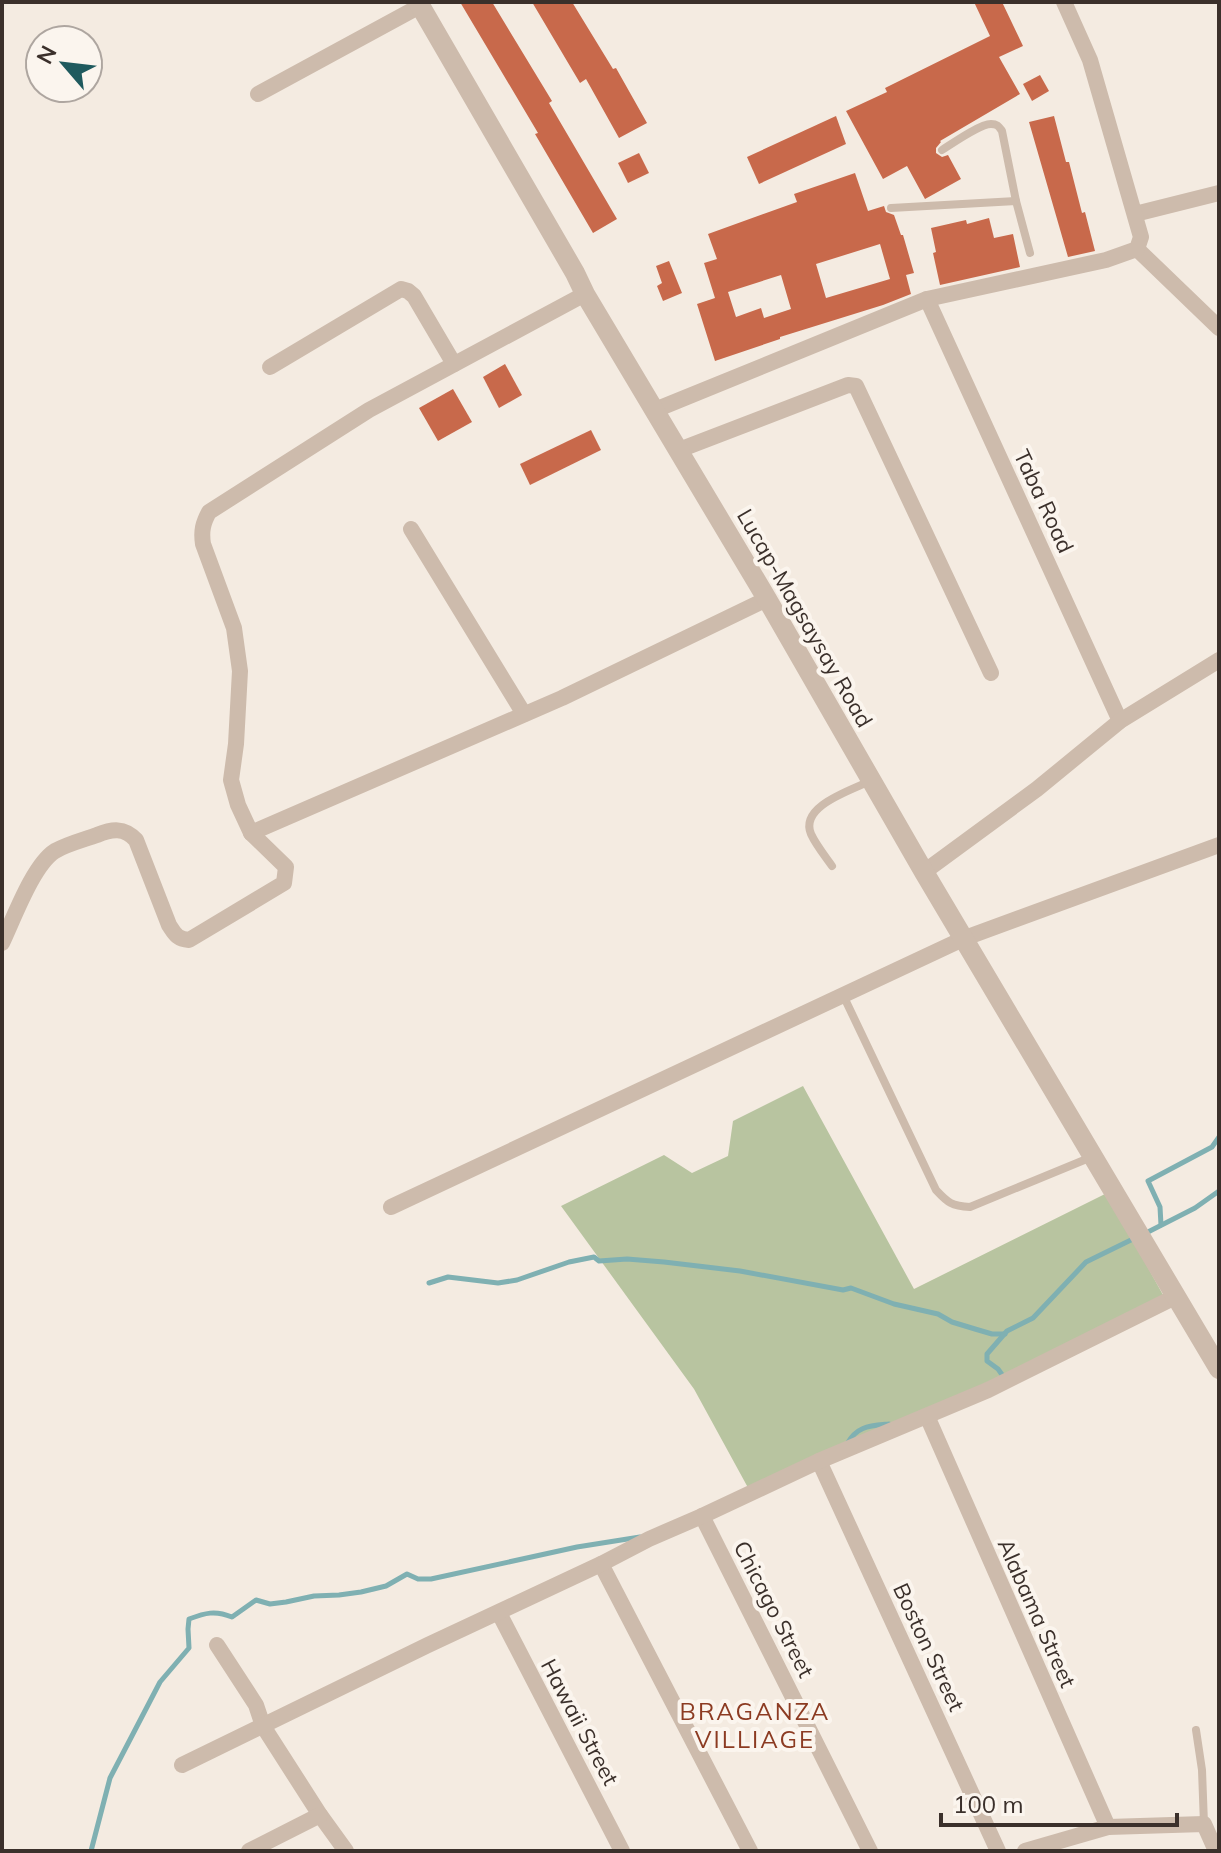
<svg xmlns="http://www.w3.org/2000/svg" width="1221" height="1853" font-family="Mulish,sans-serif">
	<rect width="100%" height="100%" fill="#f4ebe1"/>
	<path fill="#b8c4a0" d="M803 1086 914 1289 1107 1193 1168 1304 752 1495 694 1389 561 1206 664 1155 692 1173 728 1156 733 1121Z"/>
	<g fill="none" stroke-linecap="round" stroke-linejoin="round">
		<g stroke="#7fb0b2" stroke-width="5">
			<path d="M1161 1225 1160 1207 1148 1181 1212 1147 1219 1137"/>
			<path d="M1144 1234 1195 1208 1219 1191"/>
			<path d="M429 1283 448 1277 498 1283 517 1280 569 1262 594 1257 599 1261 627 1259 664 1262 740 1271 843 1290 851 1288 894 1304 938 1314 952 1322 975 1329 992 1334H1005"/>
			<path d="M1003 1376 998 1369 987 1361V1354L1007 1331 1033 1318 1086 1262 1135 1238"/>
			<path d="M847 1444C857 1426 869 1426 889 1424"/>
			<path d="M91 1851 110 1778 160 1682 189 1648 188 1629 189 1619C205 1613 215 1610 232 1617L256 1600 270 1604 286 1602 314 1596 339 1595 361 1592 386 1586 407 1574 418 1579H431L577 1547 640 1537"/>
		</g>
	</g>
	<g fill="#c8694b" fill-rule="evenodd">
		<path d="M460 2H492L552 101 549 103 617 219 593 233 535 134 538 133Z"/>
		<path d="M532 2H572L613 69 616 68 647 123 619 138 586 79 580 83Z"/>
		<path d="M974 2H1002L1023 46 999 57 1020 94 940 141 941 142 936 148V153L942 157 948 155 961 179 925 199 907 166 883 179 846 111 887 92 885 88 990 36Z"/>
		<path d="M1040 75 1049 91 1032 101 1023 84Z"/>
		<path d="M836 116 846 144 759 184 747 157Z"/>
		<path d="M1054 116 1066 162H1069L1082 213 1085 212 1095 251 1068 257 1029 122Z"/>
		<path d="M639 153 649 173 628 183 618 163Z"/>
		<path d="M855 173 868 211 884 206 886 212 894 215 901 235H903L914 273 906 275 911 294 883 305 780 337V339L715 361 697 304 715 298 704 263 717 259 708 234 797 202 794 194ZM880 244 890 279 826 298 816 264ZM781 275 791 309 764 318 761 308 736 317 728 292Z"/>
		<path d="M989 218 994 238 1013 234 1020 267 940 285 933 253 936 252 931 228 966 220 967 224Z"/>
		<path d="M669 261 682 293 663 301 657 286 662 283 656 266Z"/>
		<path d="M505 364 522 395 499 408 483 377Z"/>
		<path d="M453 389 472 422 438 441 419 408Z"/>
		<path d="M591 430 601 450 530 485 520 464Z"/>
	</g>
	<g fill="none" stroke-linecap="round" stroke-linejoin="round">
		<g stroke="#cdbbac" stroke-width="8">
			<path d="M942 150C953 143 980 124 991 124 998 124 999 127 1002 131L1016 201"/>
			<path d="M891 208 1016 201 1030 253"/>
			<path d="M832 866C825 856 816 845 811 834 799 806 852 790 870 781"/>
			<path d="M843 995 936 1190C948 1203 952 1206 970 1207L1094 1156"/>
			<path d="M1196 1730 1202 1770 1204 1824"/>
		</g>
		<g stroke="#cdbbac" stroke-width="16">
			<path d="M258 94 420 6"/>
			<path d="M1135 214 1219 193"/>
			<path d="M1137 249 1219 328"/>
			<path d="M927 299 1120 721"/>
			<path d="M270 367 401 289 408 291 414 296 454 364"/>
			<path d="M655 410 927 299 1106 260 1137 249 1141 237 1090 60 1064 2"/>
			<path d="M679 450 848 385 856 386 991 673"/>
			<path d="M411 529 524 714"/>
			<path d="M251 833 562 698 767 599"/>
			<path d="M924 872 1037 789 1120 721 1219 660"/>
			<path d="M2 943C14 918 33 865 55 851 67 844 83 840 97 835 112 829 124 827 136 840L169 925C175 934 177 939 189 940L284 883 286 867 251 833 238 805 231 780 236 744 240 671 234 628 203 544C201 531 203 523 209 512L369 410 585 294"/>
			<path d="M391 1207 965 938 1219 845"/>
			<path d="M927 1416 1108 1827"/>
			<path d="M819 1461 998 1851"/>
			<path d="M702 1516 870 1851"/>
			<path d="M601 1564 750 1851"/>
			<path d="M499 1613 622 1851"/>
			<path d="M217 1645 256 1705 263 1726 320 1815 346 1851"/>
			<path d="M182 1765 428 1645 601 1564 649 1539 702 1516 819 1461 988 1390 1177 1296"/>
			<path d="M249 1851 320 1815"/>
			<path d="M1025 1851 1108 1827 1204 1824 1216 1851"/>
		</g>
		<path stroke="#cdbbac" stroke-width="20" d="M418 2 575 273 585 294 767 599 924 872 1219 1369"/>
	</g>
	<g text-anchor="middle" stroke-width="8" stroke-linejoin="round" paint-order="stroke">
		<g font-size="22" fill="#3b302b" stroke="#fbf5ee">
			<text transform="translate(1044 501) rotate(65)" y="8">Taba Road</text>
			<text transform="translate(805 618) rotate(60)" y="8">Lucap-Magsaysay Road</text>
			<text transform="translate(774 1609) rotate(63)" y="8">Chicago Street</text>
			<text transform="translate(1037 1613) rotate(66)" y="8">Alabama Street</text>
			<text transform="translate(929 1647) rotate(65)" y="8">Boston Street</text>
			<text transform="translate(580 1722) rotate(62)" y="8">Hawaii Street</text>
		</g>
		<g font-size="24" letter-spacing="2" fill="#8c3b22" stroke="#fbf5ee">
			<text x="755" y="1720">BRAGANZA<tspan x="755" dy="28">VILLIAGE</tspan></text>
		</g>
	</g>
	<rect width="1221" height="1853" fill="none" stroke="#3b302b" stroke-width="8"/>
	<g transform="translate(64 64) rotate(298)"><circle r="38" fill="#fbf5ee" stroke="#aea6a0" stroke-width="2"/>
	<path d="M0-6L14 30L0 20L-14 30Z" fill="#1f5a5e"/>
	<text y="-12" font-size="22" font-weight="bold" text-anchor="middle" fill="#3b302b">N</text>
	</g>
	<path d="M941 1813v12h236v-12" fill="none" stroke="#3b302b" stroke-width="4"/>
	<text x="953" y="1813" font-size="24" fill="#3b302b" stroke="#fbf5ee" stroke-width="6" paint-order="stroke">100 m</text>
</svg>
